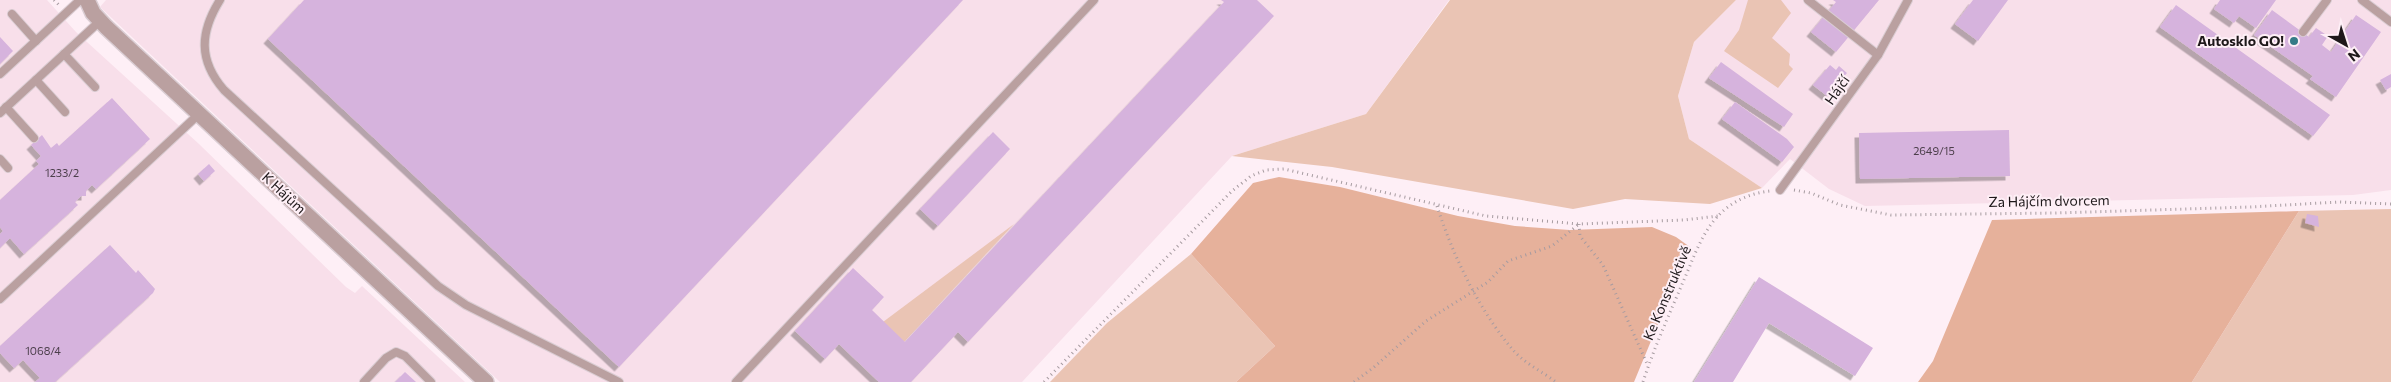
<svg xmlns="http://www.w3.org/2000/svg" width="2391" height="382" font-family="Commissioner,sans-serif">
	<defs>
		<filter id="shadow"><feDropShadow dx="-4.5" dy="4.5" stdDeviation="0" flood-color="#0004"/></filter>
	</defs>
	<rect width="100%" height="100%" fill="#feeff6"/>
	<g fill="#f8dfea">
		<path d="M0 0H47L76 32 199 144 346 287 355 293 362 286 465 382H0Z"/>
		<path d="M106 0H1449L1366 114 1232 156 1022 382H500L100 7Z"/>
		<path d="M1736 0H2391V190L2353 195 1865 206 1829 189 1790 159 1762 188 1689 139 1678 96 1694 42Z"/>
	</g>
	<g fill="#eac4b4">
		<path d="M1450 0H1736L1694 42 1678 96 1689 139 1762 188 1710 204 1625 199 1573 209 1332 167 1232 156 1366 114Z"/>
		<path d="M1748 0H1781L1791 13 1772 38 1790 54 1789 65 1793 69 1778 88 1724 51 1739 30Z"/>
		<path d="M2391 209V382H2192L2299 211Z"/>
		<path d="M1014 224 904 342 883 322Z"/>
		<path d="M1191 254 1275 346 1236 382H1050L1107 323Z"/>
	</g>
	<g fill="#e6b19b">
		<path d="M1279 177 1340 187 1458 216 1515 226 1570 230 1652 227 1676 237 1690 247 1634 382H1236L1275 346 1191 254 1253 183Z"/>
		<path d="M2299 211 2192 382H1918L1933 361 1992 220Z"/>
	</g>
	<g fill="#d6b3dd" filter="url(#shadow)">
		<path d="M304 0H963L619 367 268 39Z"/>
		<path d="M1221 0H1257L1274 16 968 342 958 332 911 382H879L839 344 825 359 795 331 853 268 884 297 872 310 905 342 1224 2Z"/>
		<path d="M1833 0H1879L1836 52 1811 32 1836 2Z"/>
		<path d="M1973 0H2008L1978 41 1955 24Z"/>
		<path d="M2220 0H2276L2256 28 2239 16 2234 23 2214 9Z"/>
		<path d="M2176 5 2330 115 2313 136 2160 27Z"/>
		<path d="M2272 10 2309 37 2316 28 2328 36 2322 45 2331 52 2356 15 2381 32 2336 97 2310 79 2313 76 2254 35Z"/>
		<path d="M0 37 13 51 0 64Z"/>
		<path d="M1721 62 1793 114 1784 127 1709 78Z"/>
		<path d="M1830 65 1836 70 1839 66 1847 73 1827 96 1813 85Z"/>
		<path d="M2391 74V87L2386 90 2380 80Z"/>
		<path d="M112 98 150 139 96 189 92 185 86 191V196H81L75 202 78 205 24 254 10 238 0 248V234L3 231 0 227V200L39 164 36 161 41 156 31 145 42 135 51 148 57 143 59 146Z"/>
		<path d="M1735 102 1787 139 1794 147 1782 162 1722 119Z"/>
		<path d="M2009 130 2010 176 1860 179 1859 133Z"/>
		<path d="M993 132 1010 149 938 226 920 209Z"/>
		<path d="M209 164 215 171 204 181 198 174Z"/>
		<path d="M2307 214 2318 216 2319 227 2305 223Z"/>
		<path d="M110 245 136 273 138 270 155 289 153 293 55 382H35L40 378 23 360 14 368 0 353V346Z"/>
		<path d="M1759 277 1873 348 1855 376 1769 323 1733 382H1694Z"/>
		<path d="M405 372 416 382H395Z"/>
	</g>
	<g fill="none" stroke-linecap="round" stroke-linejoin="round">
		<g stroke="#dacdd3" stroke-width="10">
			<g id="lane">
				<path d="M220 0C200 32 198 60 224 90L438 286 466 305 619 382"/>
				<path d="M1808 0 1878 55"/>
				<path d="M2362 0 2391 22"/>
				<path d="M12 14 36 41"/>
				<path d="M2303 32 2327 0"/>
				<path d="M64 54 95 87"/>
				<path d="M0 74 80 0"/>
				<path d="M36 80 65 112"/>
				<path d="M6 107 34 138"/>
				<path d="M0 113 100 21"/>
				<path d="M0 159 8 168"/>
				<path d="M1780 190 1878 55 1908 0"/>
				<path d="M0 299 199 114"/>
				<path d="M364 382 386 358 396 352 405 356 431 382"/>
				<path d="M736 382 1094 0"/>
			</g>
		</g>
		<g stroke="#dacdd3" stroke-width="18">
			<path id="street" d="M87 0 93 13 106 27 486 382"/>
		</g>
		<g stroke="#a69ba0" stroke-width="3" stroke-dasharray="1 4" stroke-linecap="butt">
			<path d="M54 0 59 5"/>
			<path d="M1794 190 1811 193 1840 205 1891 215 2056 213 2250 207 2339 202 2391 204"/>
			<path d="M1437 206C1453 256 1479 310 1513 350 1524 363 1543 372 1556 382"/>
			<path d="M1579 224 1580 236 1603 265 1648 366"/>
			<path d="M1044 382 1232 191 1251 176 1266 170 1284 169 1486 216 1579 224 1684 220 1718 216"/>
			<path d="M1354 382 1373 368 1426 321 1488 282 1508 261 1552 246 1579 224"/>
			<path d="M1643 382C1654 348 1669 315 1683 282 1693 260 1701 233 1719 215 1732 201 1751 193 1770 191"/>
		</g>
		<use href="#lane" stroke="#baa0a0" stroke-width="8"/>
		<use href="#street" stroke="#baa0a0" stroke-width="15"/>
	</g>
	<circle fill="#357b87" stroke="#feeff6" stroke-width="2" cx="2294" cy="41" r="5"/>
	<g text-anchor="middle" stroke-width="4" stroke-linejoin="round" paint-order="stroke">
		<g font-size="11" fill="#4c3f4b">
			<text x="1934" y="155">2649/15</text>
			<text x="62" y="177">1233/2</text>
			<text x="43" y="355">1068/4</text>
		</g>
		<g font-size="14" font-weight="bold" fill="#1e181a" stroke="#feeff6" text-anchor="end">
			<text x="2284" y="46">Autosklo GO!</text>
		</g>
		<g font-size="14" fill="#1e181a" stroke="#feeff6">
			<text transform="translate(1837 90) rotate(-55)" y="5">Hájčí</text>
			<text transform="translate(284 193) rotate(43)" y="5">K Hájům</text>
			<text transform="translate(2049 201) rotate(-1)" y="5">Za Hájčím dvorcem</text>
			<text transform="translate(1667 293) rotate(-67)" y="5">Ke Konstruktivě</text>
		</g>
	</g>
	<g transform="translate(2346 45) rotate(141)" stroke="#feeff6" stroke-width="4" paint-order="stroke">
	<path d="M0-4L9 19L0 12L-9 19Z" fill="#1e181a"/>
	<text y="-8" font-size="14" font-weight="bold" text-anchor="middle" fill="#1e181a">N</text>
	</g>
</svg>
